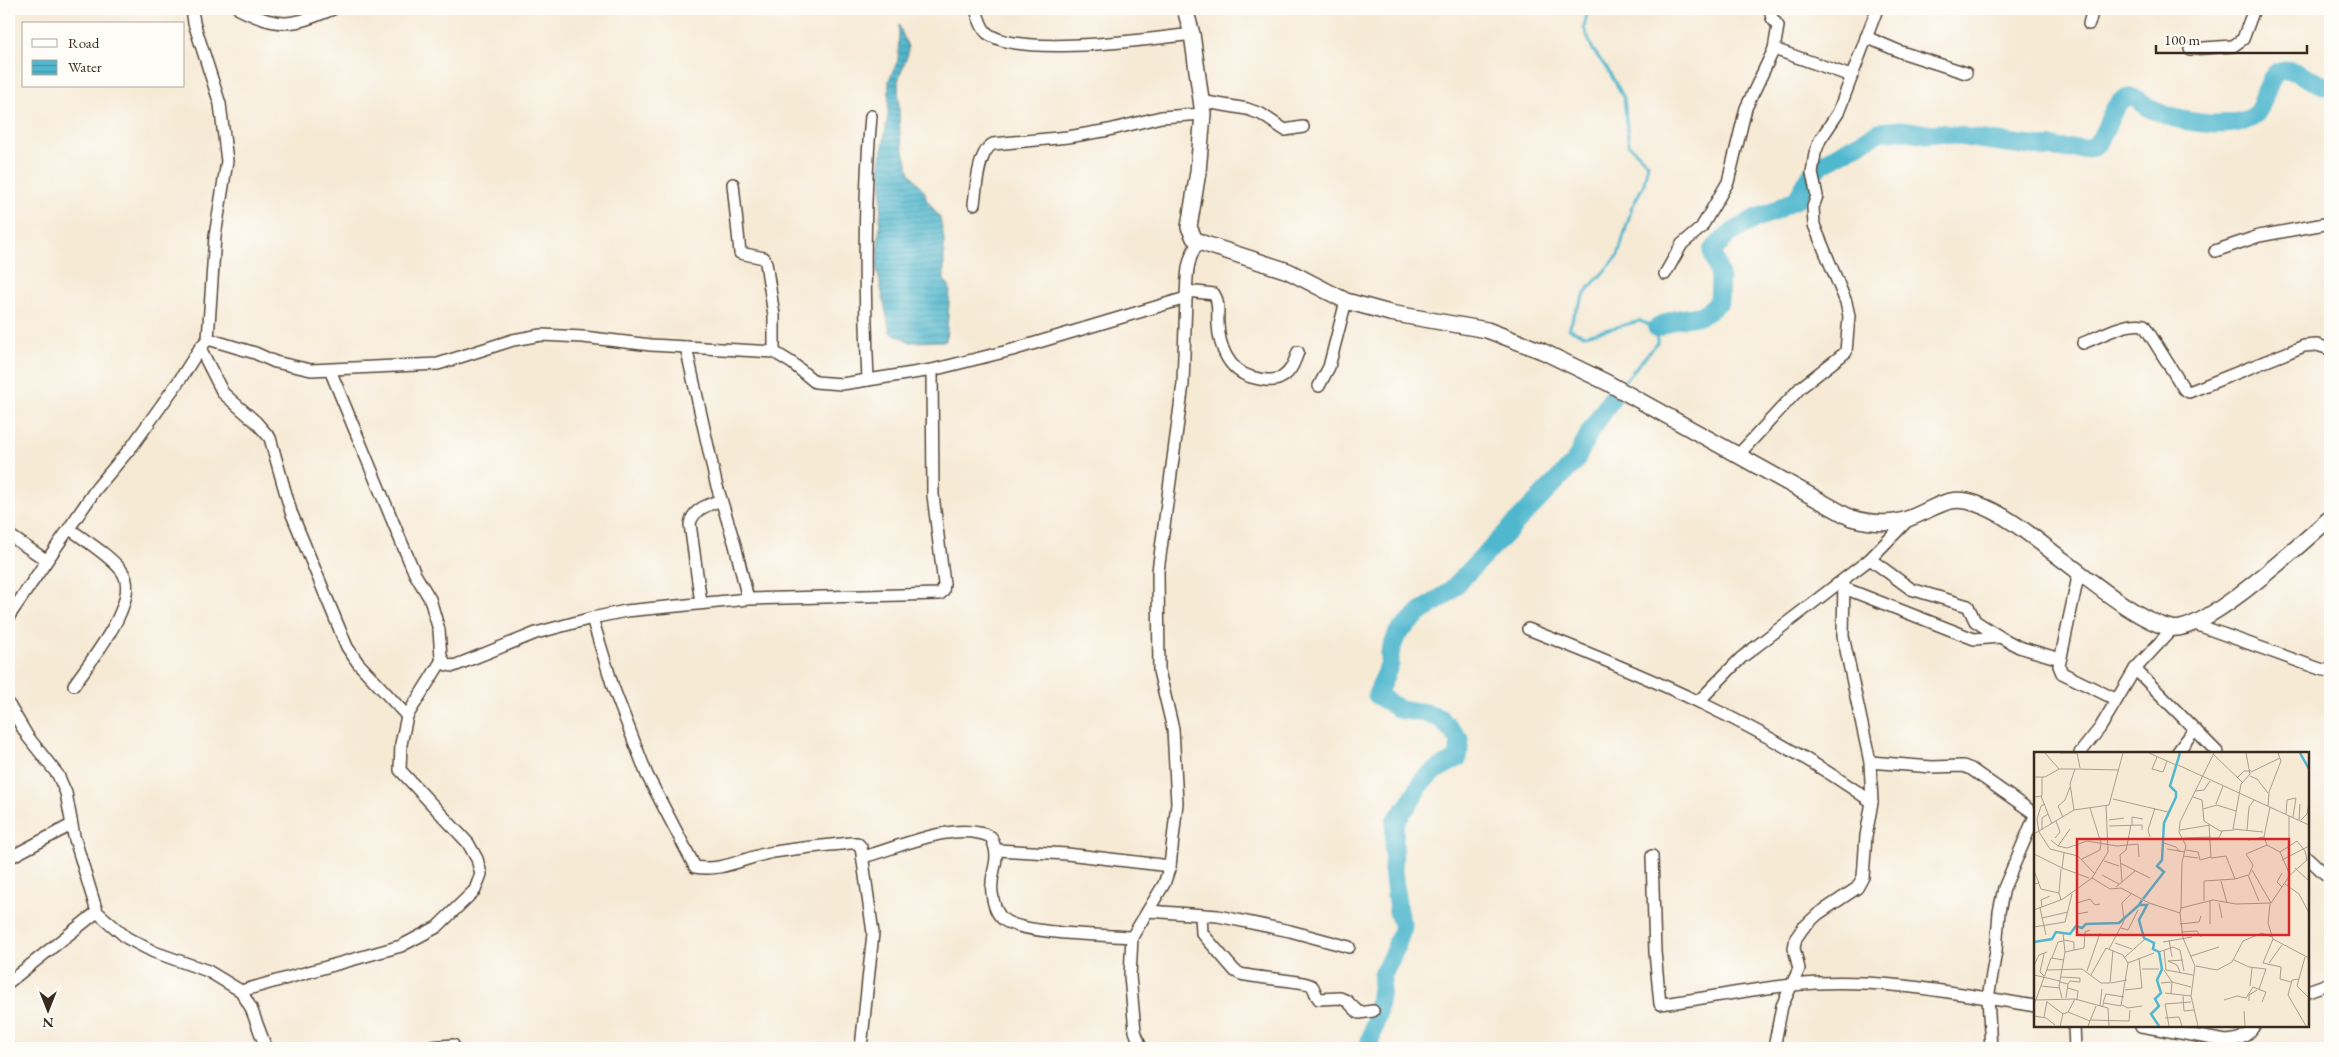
<svg xmlns="http://www.w3.org/2000/svg" width="2339" height="1057" font-family="'EB Garamond',serif">
	<defs>
		<pattern id="water-rules" width="6" height="5" patternUnits="userSpaceOnUse" patternTransform="scale(1.25)"><rect width="6" height="5" fill="#50b7ce"/><path d="M0 2.5h6" fill="none" stroke="#4495a7"/></pattern>
	</defs>
	<rect width="100%" height="100%" fill="#fdfcf7"/>
	<filter id="ink" filterUnits="userSpaceOnUse"><feTurbulence type="fractalNoise" baseFrequency=".02" numOctaves="2"/><feDisplacementMap in="SourceGraphic" scale="10" xChannelSelector="R" yChannelSelector="G"/><feConvolveMatrix kernelMatrix="1 2 1 2 8 2 1 2 1" color-interpolation-filters="sRGB"/></filter>
	<filter id="wash" filterUnits="userSpaceOnUse"><feTurbulence type="fractalNoise" baseFrequency=".0096" numOctaves="4" result="noise"/><feDisplacementMap in="SourceGraphic" scale="20" xChannelSelector="R" yChannelSelector="G"/><feGaussianBlur stdDeviation="1.12" result="paint"/><feColorMatrix in="noise" values="0 0 0 0 0 0 0 0 0 0 0 0 0 0 0 0 0 1.4 0 .05"/><feComposite in="paint" operator="in"/></filter>
	<g filter="url(#wash)">
		<rect width="100%" height="100%" fill="#f6ead5"/>
		<path fill="url(#water-rules)" stroke="#467076" d="M899 25 908 47V54L898 81 900 136 910 173 925 192 926 199 940 218 944 239V280L949 285 950 291 946 341 910 342 890 332 877 269 882 186 880 164 888 115 889 80 898 60Z"/>
		<g fill="none" stroke-linecap="round" stroke-linejoin="round">
			<g stroke="#50b7ce" stroke-width="3">
				<path d="M1588 9 1584 28 1593 50 1610 73 1624 98 1629 145 1648 163 1644 184 1632 207 1618 256 1588 289 1575 312 1569 329 1585 335 1640 321 1657 328V343L1621 385"/>
				<path d="M1612 398 1615 392"/>
			</g>
			<g stroke="#50b7ce" stroke-width="19">
				<path d="M1657 328 1673 320 1703 315 1719 302 1720 276 1712 251 1728 235 1756 218 1771 213 1797 199 1812 173 1822 164 1879 132 1901 130 1927 134 1940 133C1963 137 2081 156 2094 146 2109 135 2109 102 2128 98 2138 96 2143 105 2151 109 2176 122 2225 130 2251 118 2256 115 2260 108 2262 103 2265 95 2268 85 2272 78 2282 63 2298 73 2309 79 2316 82 2323 84 2330 87"/>
				<path d="M1368 1048 1377 1016 1383 974 1394 952 1403 927 1398 912 1393 870 1395 821 1409 804 1423 780 1436 770 1458 758 1460 740 1441 719 1425 713 1399 709 1377 695 1390 664V653L1397 634 1417 615 1448 593 1574 463 1590 432 1612 398"/>
			</g>
		</g>
	</g>
	<g filter="url(#ink)">
		<g fill="none" stroke-linecap="round" stroke-linejoin="round">
			<g stroke="#574739" stroke-width="14">
				<g id="street">
					<path d="M192 9 194 23 220 104 227 161 215 236 208 339"/>
					<path d="M239 9C280 29 292 26 333 9"/>
					<path d="M976 9C978 16 981 28 987 33 1019 58 1149 39 1192 34"/>
					<path d="M1770 9 1772 18 1778 26 1774 49"/>
					<path d="M2089 24 2093 9"/>
					<path d="M1866 37 1901 52 1966 73"/>
					<path d="M2190 49 2233 46 2243 39 2254 9"/>
					<path d="M1200 101 1247 109 1261 114 1285 130 1303 127"/>
					<path d="M733 184 740 253 764 258 766 263 774 315V352"/>
					<path d="M974 204C976 189 978 151 993 144L1068 137 1109 130 1161 117 1203 114"/>
					<path d="M2215 251 2259 236 2330 223"/>
					<path d="M1665 274 1682 244 1701 228 1728 182 1746 108 1774 49 1851 76"/>
					<path d="M1187 291 1214 294C1220 303 1217 314 1218 324 1219 346 1228 370 1251 377 1259 379 1269 382 1278 379 1290 375 1294 363 1298 352"/>
					<path d="M2083 343C2101 336 2124 322 2144 325L2184 389 2189 392 2304 346 2317 345 2330 349"/>
					<path d="M686 347 716 483 735 545 748 599"/>
					<path d="M200 348 223 393 256 422 270 438 291 512 347 647 358 663 407 716"/>
					<path d="M330 370 398 534 415 574 430 599 439 630 441 657 447 665 454 666 536 633 592 618 613 687 647 775 695 867C722 872 743 858 769 853 796 848 823 846 850 843H857L861 847 873 933 861 1048"/>
					<path d="M868 380C864 291 863 205 871 116"/>
					<path d="M1319 386 1329 367 1346 301"/>
					<path d="M1739 454 1800 388 1846 352 1849 316 1846 302 1814 225 1813 207 1817 196 1812 173 1815 153 1820 140 1838 113 1877 9"/>
					<path d="M70 529C87 542 108 554 121 570 144 598 90 661 74 685"/>
					<path d="M9 535 46 560"/>
					<path d="M1870 559 1911 589 1968 606 1975 621 2000 637 2019 647 2060 659"/>
					<path d="M2079 572 2059 666 2062 673 2115 699"/>
					<path d="M1844 588 1974 639 2000 637"/>
					<path d="M701 603 690 524C693 509 708 505 721 500"/>
					<path d="M9 616 96 489 133 445 181 378 200 348 208 339 255 353 275 362 311 370 438 364 513 340 541 335 583 337 651 345 774 352 792 363 815 382 842 384 932 370 1012 350 1186 298C1187 277 1186 259 1199 242"/>
					<path d="M592 618 626 611 748 599 940 594 943 591 944 584 933 495 932 370"/>
					<path d="M2195 624 2320 669 2330 671"/>
					<path d="M1528 629C1647 676 1767 727 1872 802"/>
					<path d="M2135 669 2218 753"/>
					<path d="M1699 701 1741 658 1870 559 1909 519"/>
					<path d="M9 705 28 737 58 775 66 793 74 836 97 912 127 938 154 952 208 971 241 991 251 1008 266 1048"/>
					<path d="M2080 753 2100 728 2135 669 2173 628"/>
					<path d="M2177 753 2194 730"/>
					<path d="M1870 762 1932 767 1963 766 1971 769 2035 814"/>
					<path d="M997 850 1067 854 1170 866"/>
					<path d="M1652 856 1655 952 1660 1004C1705 999 1748 989 1793 985 1873 976 1956 993 2035 1006"/>
					<path d="M863 857C901 847 955 820 991 837 1003 862 989 870 992 893 993 902 996 914 1004 920 1023 934 1104 935 1132 937"/>
					<path d="M9 858 71 825"/>
					<path d="M2308 858 2325 874 2330 875"/>
					<path d="M1148 911 1218 916 1290 931 1349 947"/>
					<path d="M1201 915 1202 933 1235 971 1241 974C1254 978 1308 981 1312 986 1315 989 1315 995 1319 999L1340 998 1347 1001 1359 1013 1373 1011"/>
					<path d="M9 982 97 912"/>
					<path d="M241 991 401 946 437 927 475 890 481 874 477 859 468 843 400 770 401 744 407 716 442 660"/>
					<path d="M2308 991 2330 983"/>
					<path d="M2074 1026 2075 1048"/>
					<path d="M2141 1026 2226 1041C2239 1040 2247 1037 2254 1026"/>
					<path d="M420 1048 453 1045"/>
					<path d="M1141 1048 1135 1031 1130 976 1132 937 1164 884 1170 866 1177 803 1173 729 1159 671 1158 571 1183 384 1186 298"/>
					<path d="M1774 1048 1782 1006 1799 969 1794 948 1796 938 1803 928 1818 914 1857 888 1863 877 1866 836 1872 802 1870 762 1843 636 1844 580"/>
					<path d="M1991 1048 1988 998 1996 951 1999 912 2004 888 2035 816"/>
				</g>
			</g>
			<g stroke="#574739" stroke-width="18">
				<path id="secondary" d="M1185 9 1192 34 1203 114 1198 172 1189 227 1194 238 1199 242 1288 271 1346 301 1390 313 1487 330 1542 351 1606 382 1851 518C1870 523 1891 526 1910 518 1935 509 1948 493 1977 504 2009 515 2036 540 2063 560 2090 580 2138 621 2171 628 2203 635 2304 541 2330 518"/>
			</g>
			<use href="#street" stroke="#fff" stroke-width="11"/>
			<use href="#secondary" stroke="#fff" stroke-width="15"/>
		</g>
	</g>
	<g transform="translate(2034 752)">
		<rect width="275" height="275" fill="#f6ead5"/>
		<path fill="none" stroke="#50b7ce" stroke-width="2.5" d="M266 1 275 17M109 147 130 120 123 114 128 108 130 71 142 45V40L136 34 146 1M108 148 105 153H113L105 168 110 186 120 191 119 197 125 200 128 217 123 228 127 241 121 247 125 254 117 262 125 274M0 190 18 187 22 180 36 182 42 174 48 176 52 172 85 171 105 153"/>
		<path fill="none" stroke="#ab9d8c" stroke-width="1" d="M11 1 25 17M26 1H43M43 1 46 16M115 1 142 13M212 1 216 22 207 32 199 77 229 80M179 2 208 30M123 5 118 17 129 20 133 9M144 13 275 73M41 17 85 18M217 20 246 6M216 24 223 27 234 41M0 25H11L25 17H41L36 32 40 58 75 53 89 1M203 26 210 19H217M161 39 170 38 176 29M7 44 18 72M0 45 8 44V25M159 45 168 48 170 69 186 79 200 78M79 47 134 60M182 52 189 34M234 54 235 40 247 9 244 1M56 56 67 91M169 57 183 53 202 59M252 62 253 48 262 46 259 65M29 65 24 54 31 48 36 35M75 68 90 66M265 68 266 52M267 68 273 62 275 51M98 73V65L109 67M175 73 177 106 192 104 201 127 214 123 225 149M75 74 108 73V78M8 78V66L14 62M146 78 176 73M213 78 215 55 220 48M5 80 16 97 44 104 61 122M5 80 3 67 7 54 11 52M0 82 40 58M116 85 114 78 121 56M21 86 26 80 22 69M150 86 177 85M177 86H185L188 79M17 88 24 94 33 96 53 89 83 94 104 92 105 105M214 88 230 85M130 91 142 95 146 100M255 93V64M24 94 36 77M133 97 151 100M152 98 164 100 166 108 177 105M246 100 263 89 271 99 273 108 256 123M30 101 28 116 55 126M0 102 28 116M149 104 164 106M48 107 66 98 67 91M248 108 275 94M70 109 85 114M86 111 116 126M261 116 275 129M218 118 237 151M0 119 5 131 0 132M248 121 243 130 248 135M68 123 85 132M215 123 219 113 212 102 233 93M58 126 74 100 72 53M187 129 193 151M88 130 86 103 92 98 97 73M5 132 7 137 25 141 27 148M251 132 265 142 275 161M82 135 101 119M43 137V162L54 160M25 141 27 117M170 149V129L201 127M43 151 56 147 61 153 66 152M185 151 188 166M236 152 234 171 239 187 275 206M8 155 7 148 16 144M6 156 12 183M147 156 148 110 152 94 145 80 146 70 180 1M0 158 29 147 58 126 76 137 87 136 115 151 146 161 149 186 161 214 157 244 164 274M146 161 147 156 179 148 202 152 237 151 256 123 246 100 233 93 230 85 236 55M8 166 34 160M146 172 165 170 167 164M176 172V148M0 175 31 170 38 142M87 176 94 178 104 158M147 180 163 179 167 185M29 182 31 200M30 188 40 190V198M135 188 138 205M129 190 158 185M81 191 98 197M75 197 90 169 88 151 97 142M130 198 132 218 159 223M125 200 139 195 146 198 150 219M157 204 185 195M91 205 111 187M271 205 263 234 275 246M18 206 24 190 29 189M200 208 215 215 232 217 225 237M134 209 143 213 146 220M134 209 149 208M229 211 247 215 246 227 257 230M229 211 239 187M235 211 248 193M0 213 5 203 13 200M162 214 183 218 198 210 209 189 228 181 238 185M108 217H125M13 218 48 217 67 231H76L79 198M130 218 138 230 137 242M53 219 66 181M0 223 26 229M57 223 72 196 89 203 94 211M10 224 6 220 10 202M27 225 46 226M265 227 258 228 254 243 272 274M26 230 34 232 32 246M77 231 93 228M127 231 138 230 157 235M34 232 36 229 46 230V226M7 234 26 236M216 234 218 216M34 236 44 239 43 248M91 238 108 236 105 206M131 241 157 244M149 244 150 259 160 258M28 246 25 234 31 200 50 196 51 180 56 178M1 248 41 247 74 256 75 274M190 248 203 244 212 246 219 235 232 240 228 250M215 249V243L223 238M13 250 29 262M69 251 72 242 90 245M0 253 17 206 30 208M88 253 94 256 108 254M66 254 68 237M68 255 70 251 87 254 94 211 120 201M210 259 211 274M34 260 56 269M0 264 12 266 21 273M10 265 13 249M131 266 145 265 148 274M56 268 95 269 96 258M26 274 29 262 34 260 41 247M54 274 62 254M135 274 131 252 157 250"/>
		<path fill="#d62828" fill-opacity="0.15" stroke="#d62828" stroke-width="2.5" d="M43 87H255V183H43Z"/>
		<rect width="275" height="275" fill="none" stroke="#3b2a1e" stroke-width="2.5"/>
	</g>
	<rect width="2339" height="1057" fill="none" stroke="#fdfcf7" stroke-width="30"/>
	<rect x="22" y="22" width="162" height="65" fill="#fdfcf7" stroke="#afa8a0"/>
	<rect x="32" y="39" width="25" height="8" fill="#ffffff" stroke="#afa8a0"/>
	<text x="68" y="48" font-size="15" fill="#3b2a1e">Road</text>
	<rect x="32" y="60" width="25" height="15" fill="url(#water-rules)" stroke="#afa8a0"/>
	<text x="68" y="72" font-size="15" fill="#3b2a1e">Water</text>
	<g transform="translate(48 1010) rotate(180)" stroke="#fdfcf7" stroke-width="4" paint-order="stroke">
	<path d="M0-4L9 19L0 12L-9 19Z" fill="#3b2a1e"/>
	<text y="-8" font-size="14" font-weight="bold" text-anchor="middle" fill="#3b2a1e">N</text>
	</g>
	<path d="M2156 45v8h151v-8" fill="none" stroke="#3b2a1e" stroke-width="2.5"/>
	<text x="2164" y="45" font-size="15" fill="#3b2a1e" stroke="#fdfcf7" stroke-width="4" paint-order="stroke">100 m</text>
</svg>
